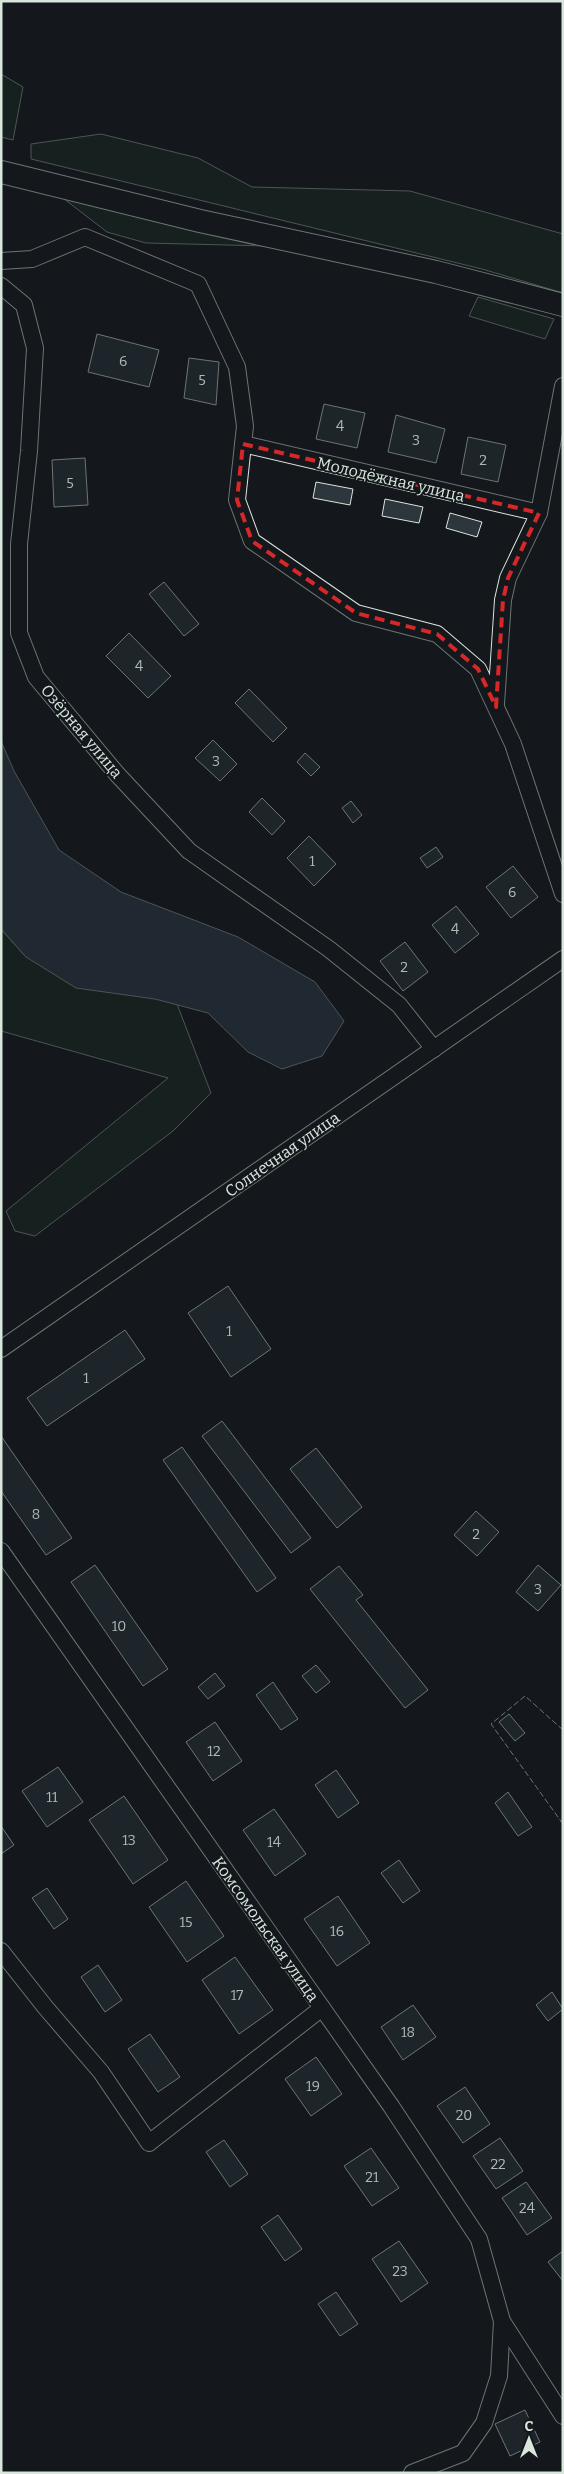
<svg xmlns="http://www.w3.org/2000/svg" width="564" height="2474" font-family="Bitter,serif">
	<rect width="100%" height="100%" fill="#14181c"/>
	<g fill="#1a2d24" stroke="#939e99">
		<path d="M1 74 23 87 13 140 1 137Z"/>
		<path d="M101 134 198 158 252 187 410 191 563 234V293L482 269 31 159V144Z"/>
		<path d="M55 192 268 246 146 243 107 232Z"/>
		<path d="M478 297 554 319 545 339 469 316Z"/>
		<path d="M1 929 26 957 177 1004 211 1093 173 1131 35 1236 15 1231 6 1211 168 1078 1 1031Z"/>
	</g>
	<path fill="#2f3f4d" stroke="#939e99" d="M1 741 14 771 59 850 121 892 238 937 315 982 344 1021 322 1056 282 1069 248 1052 208 1013 155 999 76 988 26 957 1 929Z"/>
	<g fill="#2c363c" stroke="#d8e6dc">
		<path d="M97 334 159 350 149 387 88 372Z"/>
		<path d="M189 358 219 362 216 405 184 398Z"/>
		<path d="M324 404 365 413 357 448 316 439Z"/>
		<path d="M396 415 445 429 436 463 388 452Z"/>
		<path d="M468 437 506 445 498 482 461 474Z"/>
		<path d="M85 458 88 505 54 507 52 460Z"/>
		<path d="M316 482 353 489 350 505 313 498Z"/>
		<path d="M385 499 423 507 419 523 382 516Z"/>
		<path d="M450 513 482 522 477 537 446 528Z"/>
		<path d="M164 582 199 624 184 636 149 594Z"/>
		<path d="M129 633 171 676 148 698 106 656Z"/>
		<path d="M249 689 287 728 273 742 235 703Z"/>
		<path d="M213 740 237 764 220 781 195 758Z"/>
		<path d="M305 753 320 767 311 776 297 762Z"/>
		<path d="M262 798 285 821 272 835 249 812Z"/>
		<path d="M351 801 362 815 353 823 342 808Z"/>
		<path d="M309 836 336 864 314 886 287 858Z"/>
		<path d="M436 847 443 857 427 868 420 858Z"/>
		<path d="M513 866 538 897 511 918 486 887Z"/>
		<path d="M456 906 479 934 455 953 432 925Z"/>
		<path d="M405 942 428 972 403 991 380 961Z"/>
		<path d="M228 1286 271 1349 231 1377 188 1313Z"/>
		<path d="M125 1330 145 1359 47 1426 27 1398Z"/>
		<path d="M222 1421 311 1538 291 1553 202 1436Z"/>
		<path d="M1 1436 72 1538 46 1555 1 1491Z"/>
		<path d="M182 1447 276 1578 257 1592 163 1460Z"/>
		<path d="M316 1448 362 1507 337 1528 290 1469Z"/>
		<path d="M476 1511 499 1532 477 1556 454 1535Z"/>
		<path d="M95 1565 168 1669 143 1686 71 1582Z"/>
		<path d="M538 1565 561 1585 538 1611 516 1592Z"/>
		<path d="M339 1566 363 1595 356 1600 428 1690 405 1708 310 1589Z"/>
		<path d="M316 1665 330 1682 316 1693 302 1676Z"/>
		<path d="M215 1673 225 1686 208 1699 198 1687Z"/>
		<path d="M273 1682 298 1719 281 1730 256 1695Z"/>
		<path d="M509 1714 525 1733 515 1741 499 1722Z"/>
		<path d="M215 1722 242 1761 213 1781 186 1742Z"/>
		<path d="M58 1767 83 1802 47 1827 22 1791Z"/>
		<path d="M336 1770 359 1803 338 1818 315 1785Z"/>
		<path d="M508 1792 532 1827 518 1836 495 1803Z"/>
		<path d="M124 1796 168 1860 133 1884 89 1820Z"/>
		<path d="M274 1809 306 1854 275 1876 243 1830Z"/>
		<path d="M1 1826 14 1845 1 1854Z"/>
		<path d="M399 1860 420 1891 403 1903 381 1873Z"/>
		<path d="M186 1881 224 1936 187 1962 149 1907Z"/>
		<path d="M47 1888 68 1919 54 1929 32 1898Z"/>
		<path d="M338 1896 370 1943 337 1966 304 1919Z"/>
		<path d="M235 1957 273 2010 239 2034 202 1980Z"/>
		<path d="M98 1965 122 2000 105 2012 81 1977Z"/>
		<path d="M552 1992 563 2009 548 2021 536 2005Z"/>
		<path d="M413 2005 436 2037 403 2060 381 2027Z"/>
		<path d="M150 2034 180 2077 158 2092 128 2049Z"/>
		<path d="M316 2057 342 2094 311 2116 285 2079Z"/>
		<path d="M465 2087 490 2124 463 2143 437 2106Z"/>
		<path d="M500 2138 523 2171 496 2189 473 2156Z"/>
		<path d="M224 2140 248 2174 230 2187 206 2152Z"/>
		<path d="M371 2148 399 2188 372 2206 344 2166Z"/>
		<path d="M526 2182 552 2218 527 2235 502 2198Z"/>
		<path d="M278 2215 302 2249 285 2261 261 2227Z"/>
		<path d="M399 2241 428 2283 401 2302 372 2259Z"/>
		<path d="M563 2251V2281L548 2262Z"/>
		<path d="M336 2292 358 2324 340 2336 318 2304Z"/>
		<path d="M525 2410 540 2442 510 2456 495 2424Z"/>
	</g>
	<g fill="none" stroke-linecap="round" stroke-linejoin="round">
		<g stroke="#d8e6dc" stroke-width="18">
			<g id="minor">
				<path d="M1 261 32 259 85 237 198 284 237 367 245 426 237 500 252 541 356 613 437 634 478 669 513 744 563 894"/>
				<path d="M1 286 24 305 35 348 29 451 19 544V633L36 677 117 774 189 851 329 949 399 1005 434 1049"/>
				<path d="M243 444 539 513"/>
				<path d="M496 704 503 600 508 578 539 513 563 386"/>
				<path d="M1 1349 563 959"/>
				<path d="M1 1551 391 2106 479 2239 502 2321 563 2416"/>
				<path d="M1 1951 46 2008 101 2072 149 2143 322 2008"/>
				<path d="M412 2473 463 2453 484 2423 499 2376 502 2321"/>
			</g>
		</g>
		<g stroke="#d8e6dc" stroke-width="24">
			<path id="secondary" d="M1 172 200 221 436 272 563 305"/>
		</g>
		<use href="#minor" stroke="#14181c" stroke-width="16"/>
		<use href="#secondary" stroke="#14181c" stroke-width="22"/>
		<path stroke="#d8e6dc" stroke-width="1" stroke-dasharray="6 2.5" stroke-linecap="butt" d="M563 1730 525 1696 491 1724 563 1824"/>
	</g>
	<path d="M0 0H564V2474H0ZM243 444 539 513 508 578 503 600 496 707 478 669 437 634 356 613 252 541 237 500Z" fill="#14181c" fill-opacity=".55" fill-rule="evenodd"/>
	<path fill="none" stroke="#d62828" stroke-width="4" stroke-dasharray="10 6" stroke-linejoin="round" d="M243 444 539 513 508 578 503 600 496 707 478 669 437 634 356 613 252 541 237 500Z"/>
	<g text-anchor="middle" stroke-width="4" stroke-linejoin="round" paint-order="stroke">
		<g font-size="14" fill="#adbab4">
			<text x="123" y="366">6</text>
			<text x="202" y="385">5</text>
			<text x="340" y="431">4</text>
			<text x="416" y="445">3</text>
			<text x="483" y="465">2</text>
			<text x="70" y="488">5</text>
			<text x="139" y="671">4</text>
			<text x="216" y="766">3</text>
			<text x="312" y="866">1</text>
			<text x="512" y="897">6</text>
			<text x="455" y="934">4</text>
			<text x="404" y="972">2</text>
			<text x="229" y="1336">1</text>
			<text x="86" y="1383">1</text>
			<text x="36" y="1519">8</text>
			<text x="476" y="1539">2</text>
			<text x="538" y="1594">3</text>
			<text x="119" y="1631">10</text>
			<text x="214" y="1756">12</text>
			<text x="52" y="1802">11</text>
			<text x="129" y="1845">13</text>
			<text x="274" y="1847">14</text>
			<text x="186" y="1927">15</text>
			<text x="337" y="1936">16</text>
			<text x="237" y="2000">17</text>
			<text x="408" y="2037">18</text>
			<text x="313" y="2091">19</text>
			<text x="464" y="2120">20</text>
			<text x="498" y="2169">22</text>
			<text x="372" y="2182">21</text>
			<text x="527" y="2213">24</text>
			<text x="400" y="2276">23</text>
		</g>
		<g font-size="16" fill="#d8e6dc" stroke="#14181c">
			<text transform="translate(391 479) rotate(13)" y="6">Молодёжная улица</text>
			<text transform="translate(82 731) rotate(50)" y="6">Озёрная улица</text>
			<text transform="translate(282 1154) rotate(-35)" y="6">Солнечная улица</text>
			<text transform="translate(266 1929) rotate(55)" y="6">Комсомольская улица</text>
		</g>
	</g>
	<rect width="564" height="2474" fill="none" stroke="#d8e6dc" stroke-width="5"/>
	<g transform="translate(529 2439)" stroke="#14181c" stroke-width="4" paint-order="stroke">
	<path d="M0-4L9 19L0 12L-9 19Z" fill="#d8e6dc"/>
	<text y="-8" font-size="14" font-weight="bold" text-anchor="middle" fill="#d8e6dc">С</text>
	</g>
</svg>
